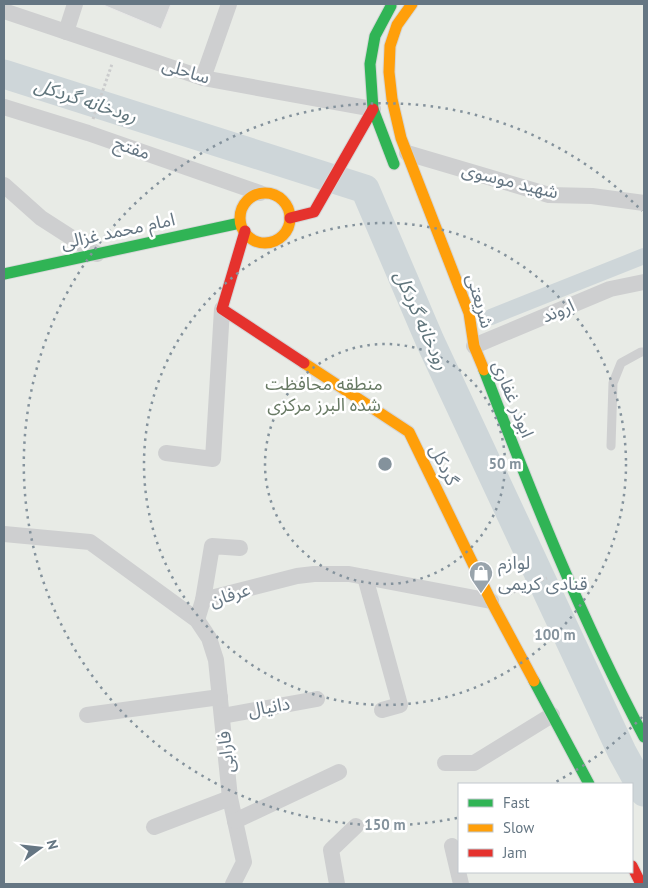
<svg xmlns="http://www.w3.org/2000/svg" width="648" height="888" font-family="'PT Sans','Noto Sans Arabic',sans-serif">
	<rect width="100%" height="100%" fill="#f9f9f9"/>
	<path fill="#e8ebe6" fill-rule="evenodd" d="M4 4H644V884H4ZM459 784H632V872H459Z"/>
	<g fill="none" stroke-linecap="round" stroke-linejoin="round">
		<path stroke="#ced6d9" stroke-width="16" d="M491 317 644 256"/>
		<path stroke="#ced6d9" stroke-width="29" d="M4 74 365 189 430 341 622 752 644 792"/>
	</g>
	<path fill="#d0d2d3" stroke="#e8e8e8" d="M101 4H171L161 29Z"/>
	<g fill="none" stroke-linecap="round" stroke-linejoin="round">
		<g stroke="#d5d6d7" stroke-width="13">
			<g id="fast">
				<path d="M391 6 375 36 370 64 373 109 394 164"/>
				<path d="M4 274 240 223"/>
				<path d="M484 370C532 495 581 619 644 737"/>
				<path d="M534 681 589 784"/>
			</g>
		</g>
		<g stroke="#d5d6d7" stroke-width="13">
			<g id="slow">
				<path d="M412 4 397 25 390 46 389 72 392 99 401 138 469 313 474 346 484 370"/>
				<circle cx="265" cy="218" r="25"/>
				<path d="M304 363 409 432 491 601 534 681"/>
			</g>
		</g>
		<g stroke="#d5d6d7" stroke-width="13">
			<g id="jam">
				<path d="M290 218 314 212 373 109"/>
				<path d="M245 231 222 309 304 363"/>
				<path d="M632 866 641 884"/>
			</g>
		</g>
		<g stroke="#cbcccd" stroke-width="3" stroke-dasharray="2.5 2.5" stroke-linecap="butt">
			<path d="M93 119 112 64"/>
			<path d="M509 594 547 578"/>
		</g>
		<path stroke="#cecfd0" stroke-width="9" d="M611 446 613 383 621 363 641 352H644"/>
		<g stroke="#cecfd0" stroke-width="16">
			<path d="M4 11 203 78 373 109"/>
			<path d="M66 32 75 4"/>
			<path d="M203 78 229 4"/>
			<path d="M4 107 88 133 260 193"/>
			<path d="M407 153 549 195 592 196 644 203"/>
			<path d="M4 185 41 218 97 254"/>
			<path d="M474 346 610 289 644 282"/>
			<path d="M166 453 213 459 222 309"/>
			<path d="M4 534 90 542 197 620 209 638 216 660 230 798 244 862 233 884"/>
			<path d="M365 577 400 705 382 710"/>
			<path d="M203 600 212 546 240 548"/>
			<path d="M197 620 203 600 297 576 314 574H349L491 601"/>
			<path d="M87 715 220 697"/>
			<path d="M222 716 317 699"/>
			<path d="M445 763H474L552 715"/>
			<path d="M235 821 339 772"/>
			<path d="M154 827 230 798"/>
			<path d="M452 846 461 884"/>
			<path d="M337 884 331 850 356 826"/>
		</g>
		<use href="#fast" stroke="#30b455" stroke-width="11"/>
		<use href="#slow" stroke="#ff9f0a" stroke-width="11"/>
		<use href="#jam" stroke="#e5322d" stroke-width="11"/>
	</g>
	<g fill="none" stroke="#84929c" stroke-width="2.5" stroke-dasharray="2.5 5">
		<circle cx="385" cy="464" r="120"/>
		<circle cx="385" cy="464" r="241"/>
		<path d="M642 717A361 361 0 0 1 552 784M457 818A361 361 0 1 1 642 211"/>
	</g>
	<defs>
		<g id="shop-pin" transform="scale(1.25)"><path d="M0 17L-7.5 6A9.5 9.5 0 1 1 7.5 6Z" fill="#99a4ac" stroke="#fff"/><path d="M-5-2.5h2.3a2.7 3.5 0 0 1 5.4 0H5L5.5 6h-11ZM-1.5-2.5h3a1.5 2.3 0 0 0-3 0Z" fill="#fff"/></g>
	</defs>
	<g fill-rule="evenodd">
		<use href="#shop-pin" x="481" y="573"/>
	</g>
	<g text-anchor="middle" stroke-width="5" stroke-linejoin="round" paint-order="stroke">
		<g font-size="18" fill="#657683" stroke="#fff">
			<text transform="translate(186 71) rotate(17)" y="6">ساحلی</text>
			<text transform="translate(132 148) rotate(19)" y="6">مفتح</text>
			<text transform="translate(510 181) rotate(14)" y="6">شهید موسوی</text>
			<text transform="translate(118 231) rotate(-12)" y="6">امام محمد غزالی</text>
			<text transform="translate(480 301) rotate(74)" y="6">شریعتی</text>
			<text transform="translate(558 311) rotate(-23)" y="6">اروند</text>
			<text transform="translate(513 399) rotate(68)" y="6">ابوذر غفاری</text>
			<text transform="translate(444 465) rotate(64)" y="6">گردکل</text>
			<text transform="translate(230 595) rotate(-17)" y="6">عرفان</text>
			<text transform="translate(269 707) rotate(-10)" y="6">دانیال</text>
			<text transform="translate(226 752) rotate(-96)" y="6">فارابی</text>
		</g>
		<g font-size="18" fill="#687a64" stroke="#fff">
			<text x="324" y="390">منطقه محافظت<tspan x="324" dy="21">شده البرز مرکزی</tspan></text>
		</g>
		<g font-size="18" fill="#657683" stroke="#fff" text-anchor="start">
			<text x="498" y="569">لوازم<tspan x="498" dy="21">قنادی کریمی</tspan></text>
		</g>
		<g font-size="19" font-style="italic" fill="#60757c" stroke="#fff">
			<text transform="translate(86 100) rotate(18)" y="7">رودخانه گردکل</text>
			<text transform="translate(422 320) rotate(66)" y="7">رودخانه گردکل</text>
		</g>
	</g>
	<circle cx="385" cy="464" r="8" fill="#84929c" stroke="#fff" stroke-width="2.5"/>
	<g font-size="15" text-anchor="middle" font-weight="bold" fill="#84929c" stroke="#fff" stroke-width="5" stroke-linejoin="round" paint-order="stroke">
		<text x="505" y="469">50 m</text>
		<text x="555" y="640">100 m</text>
		<text x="385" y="830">150 m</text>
	</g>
	<rect width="648" height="888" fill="none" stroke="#657683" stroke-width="10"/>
	<rect x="458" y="783" width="175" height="90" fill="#ffffff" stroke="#c1c8cd"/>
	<rect x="468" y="799" width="25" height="8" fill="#30b455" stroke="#c1c8cd"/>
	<text x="503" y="808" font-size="15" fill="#657683">Fast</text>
	<rect x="468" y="824" width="25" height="8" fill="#ff9f0a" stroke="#c1c8cd"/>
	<text x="503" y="833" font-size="15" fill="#657683">Slow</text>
	<rect x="468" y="849" width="25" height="8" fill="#e5322d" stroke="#c1c8cd"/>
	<text x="503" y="858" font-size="15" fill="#657683">Jam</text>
	<g transform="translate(40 848) rotate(75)" stroke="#ffffff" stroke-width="4" paint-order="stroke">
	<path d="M0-4L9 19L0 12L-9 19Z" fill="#657683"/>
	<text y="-8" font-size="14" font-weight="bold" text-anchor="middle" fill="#657683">N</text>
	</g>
</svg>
